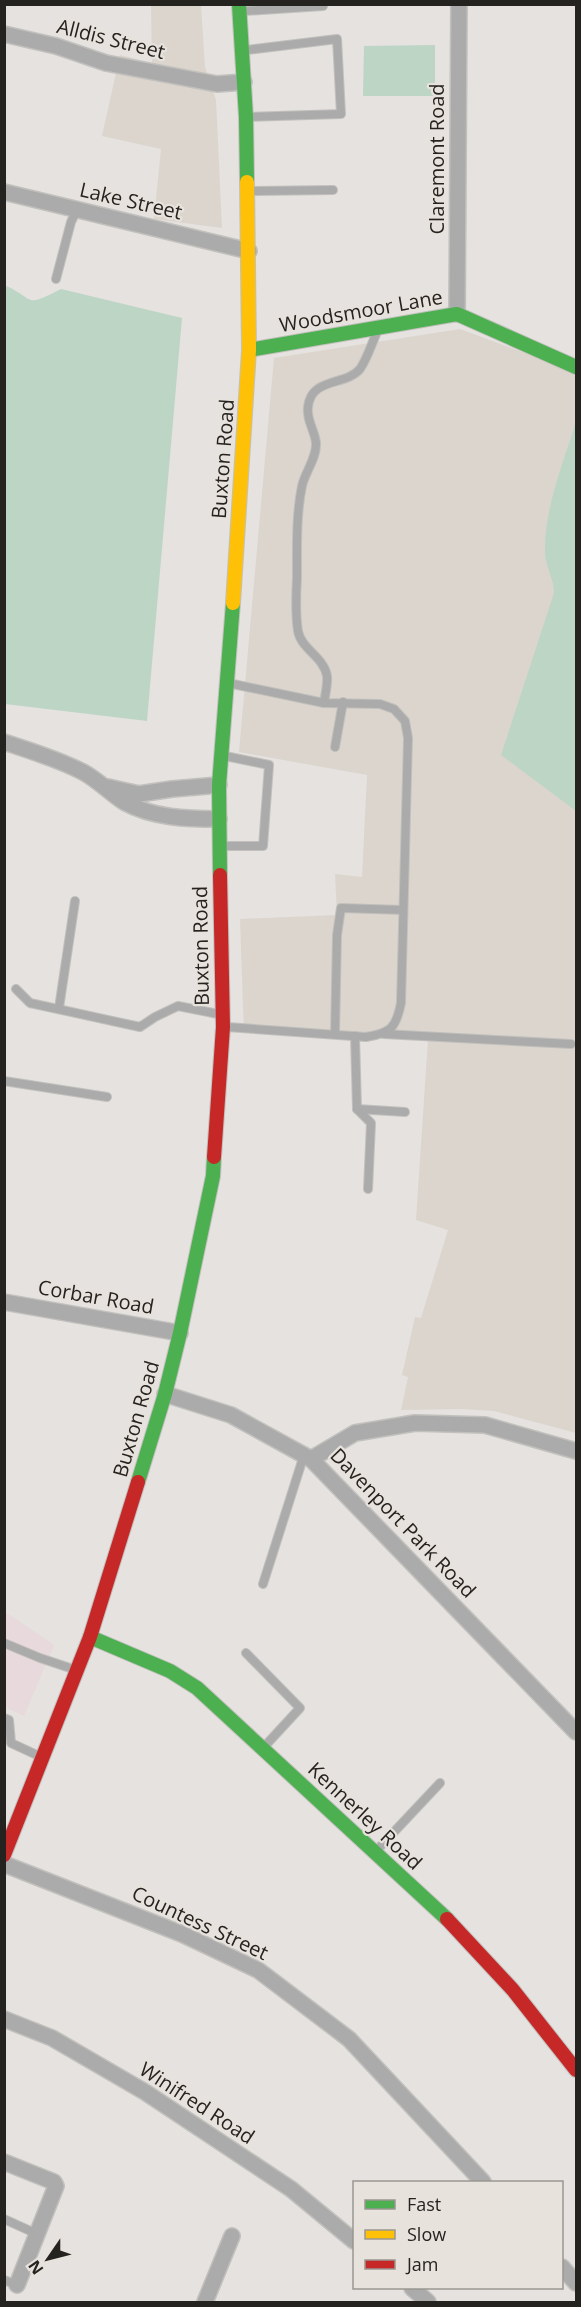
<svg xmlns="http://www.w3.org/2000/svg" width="581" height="2307" font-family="'Open Sans',sans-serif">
	<rect width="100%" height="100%" fill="#e5e2df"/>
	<g fill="#dbd5cd">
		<path d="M151 5H201L205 67 216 100 222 228 154 219 161 149 102 136 120 55 152 63Z"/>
		<path d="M460 329 576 372V1433L494 1411 462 1409 401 1410 408 1377 402 1375 415 1317 421 1318 448 1230 416 1220 428 1040 244 1033 240 919 337 915 335 874 362 877 367 775 239 752 274 358Z"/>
	</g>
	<path fill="#e8d9dd" d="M4 1611 54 1645 24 1716 5 1707Z"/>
	<g fill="#bdd5c5">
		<path d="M435 45V96H363L364 46Z"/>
		<path d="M4 285C37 299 22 309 61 289L182 318 147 721 5 704Z"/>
		<path d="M576 421V811L501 755 554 593C554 578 545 566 545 552 544 508 564 462 576 421Z"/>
	</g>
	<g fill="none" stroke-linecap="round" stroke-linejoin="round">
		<g stroke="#c2c0bd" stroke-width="10">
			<g id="lane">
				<path d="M244 11 323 6"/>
				<path d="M247 50 337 39 341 114 250 117"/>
				<path d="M252 191 333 190"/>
				<path d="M56 279 71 222 77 210"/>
				<path d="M324 703C325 695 328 684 327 676 324 657 301 649 298 631 295 613 296 595 297 577 297 547 296 515 302 486 305 472 317 458 316 443 315 431 306 420 308 407 311 377 346 386 360 369 367 359 372 343 377 332"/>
				<path d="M335 747 343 702"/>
				<path d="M225 756 269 765 263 846H226"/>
				<path d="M16 989 30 1003 140 1027 155 1017 178 1006 218 1014"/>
				<path d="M59 1008 75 901"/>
				<path d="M227 1027 366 1037C391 1033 396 1028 401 1003L408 738 405 721 394 709 380 704 324 703 233 684"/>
				<path d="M335 1034 337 935 341 908 403 910"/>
				<path d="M384 1034 571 1044"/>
				<path d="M355 1036 357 1109 371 1123 368 1189"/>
				<path d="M4 1081 107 1097"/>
				<path d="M357 1109 405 1112"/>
				<path d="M263 1584 304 1455"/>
				<path d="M4 1643 40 1658 73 1669"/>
				<path d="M246 1653 300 1708 264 1747"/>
				<path d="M4 1718 9 1720 11 1743 39 1756"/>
				<path d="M377 1850 440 1783"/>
				<path d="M4 2219 37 2234"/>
				<path d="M4 2280 17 2285"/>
			</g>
		</g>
		<g stroke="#c2c0bd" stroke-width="18">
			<g id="street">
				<path d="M4 34 56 46 106 63 217 84 244 82"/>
				<path d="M4 192 249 251"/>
				<path d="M457 314 459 4"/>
				<path d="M4 742C31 751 58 759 83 772 98 780 110 793 124 802 153 818 187 819 219 819"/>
				<path d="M108 787 139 794 172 789 219 785"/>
				<path d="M4 1302 180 1333"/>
				<path d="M165 1394 231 1415 311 1459 576 1732"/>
				<path d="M311 1459 355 1433 415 1423 485 1425 576 1451"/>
				<path d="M4 1864 182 1934 258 1970 349 2039 483 2182"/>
				<path d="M4 2019 52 2038 145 2092 291 2189 354 2241"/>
				<path d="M4 2162 54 2182 56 2186 17 2285"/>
				<path d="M562 2267 576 2283"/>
				<path d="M412 2288 428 2302"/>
				<path d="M205 2302 232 2236"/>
			</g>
		</g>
		<g stroke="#c2c0bd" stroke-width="16">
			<g id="fast">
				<path d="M239 4 246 117 247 182"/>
				<path d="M249 350 457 314 576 367"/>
				<path d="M220 875 219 785 233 603"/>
				<path d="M138 1482 165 1394 180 1333 213 1176 214 1157"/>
				<path d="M90 1637 170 1671 197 1688 447 1919"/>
			</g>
		</g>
		<g stroke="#c2c0bd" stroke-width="16">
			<path id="slow" d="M233 603 249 350 247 182"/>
		</g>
		<g stroke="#c2c0bd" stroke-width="16">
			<g id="jam">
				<path d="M214 1157 223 1027 220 875"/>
				<path d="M4 1855 90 1637 138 1482"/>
				<path d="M447 1919 513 1990 576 2070"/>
			</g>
		</g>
		<use href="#lane" stroke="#ababab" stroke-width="8"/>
		<use href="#street" stroke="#ababab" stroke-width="15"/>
		<use href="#fast" stroke="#4caf50" stroke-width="14"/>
		<use href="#slow" stroke="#ffc107" stroke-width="14"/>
		<use href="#jam" stroke="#c62828" stroke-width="14"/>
	</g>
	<g text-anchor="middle" stroke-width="4.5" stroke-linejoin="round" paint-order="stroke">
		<g font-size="20" fill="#252320" stroke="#e8e2dc">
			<text transform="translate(111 39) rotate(14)" y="7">Alldis Street</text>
			<text transform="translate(437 159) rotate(-90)" y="7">Claremont Road</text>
			<text transform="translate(131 201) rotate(13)" y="7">Lake Street</text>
			<text transform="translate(361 311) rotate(-10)" y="7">Woodsmoor Lane</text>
			<text transform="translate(223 459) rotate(-86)" y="7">Buxton Road</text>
			<text transform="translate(201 946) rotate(-91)" y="7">Buxton Road</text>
			<text transform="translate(96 1297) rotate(10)" y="7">Corbar Road</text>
			<text transform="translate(136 1419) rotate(-74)" y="7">Buxton Road</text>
			<text transform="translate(403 1523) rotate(46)" y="7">Davenport Park Road</text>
			<text transform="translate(365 1816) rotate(43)" y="7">Kennerley Road</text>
			<text transform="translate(200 1923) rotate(25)" y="7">Countess Street</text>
			<text transform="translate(197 2103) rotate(33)" y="7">Winifred Road</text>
		</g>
	</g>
	<rect width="581" height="2307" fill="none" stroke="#252320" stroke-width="12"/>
	<rect x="353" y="2181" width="210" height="108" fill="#e8e2dc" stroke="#9a9691" stroke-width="1.5"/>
	<rect x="365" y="2200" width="30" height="9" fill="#4caf50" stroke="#9a9691" stroke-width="1.5"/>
	<text x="407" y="2211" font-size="18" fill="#252320">Fast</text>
	<rect x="365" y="2230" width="30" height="9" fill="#ffc107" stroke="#9a9691" stroke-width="1.5"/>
	<text x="407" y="2241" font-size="18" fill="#252320">Slow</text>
	<rect x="365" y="2260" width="30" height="9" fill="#c62828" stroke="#9a9691" stroke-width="1.5"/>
	<text x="407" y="2271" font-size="18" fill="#252320">Jam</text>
	<g transform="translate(48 2259) rotate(235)" stroke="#e8e2dc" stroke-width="4.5" paint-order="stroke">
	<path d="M0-4.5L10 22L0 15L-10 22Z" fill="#252320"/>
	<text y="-9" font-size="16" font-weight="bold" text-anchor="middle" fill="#252320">N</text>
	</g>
</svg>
